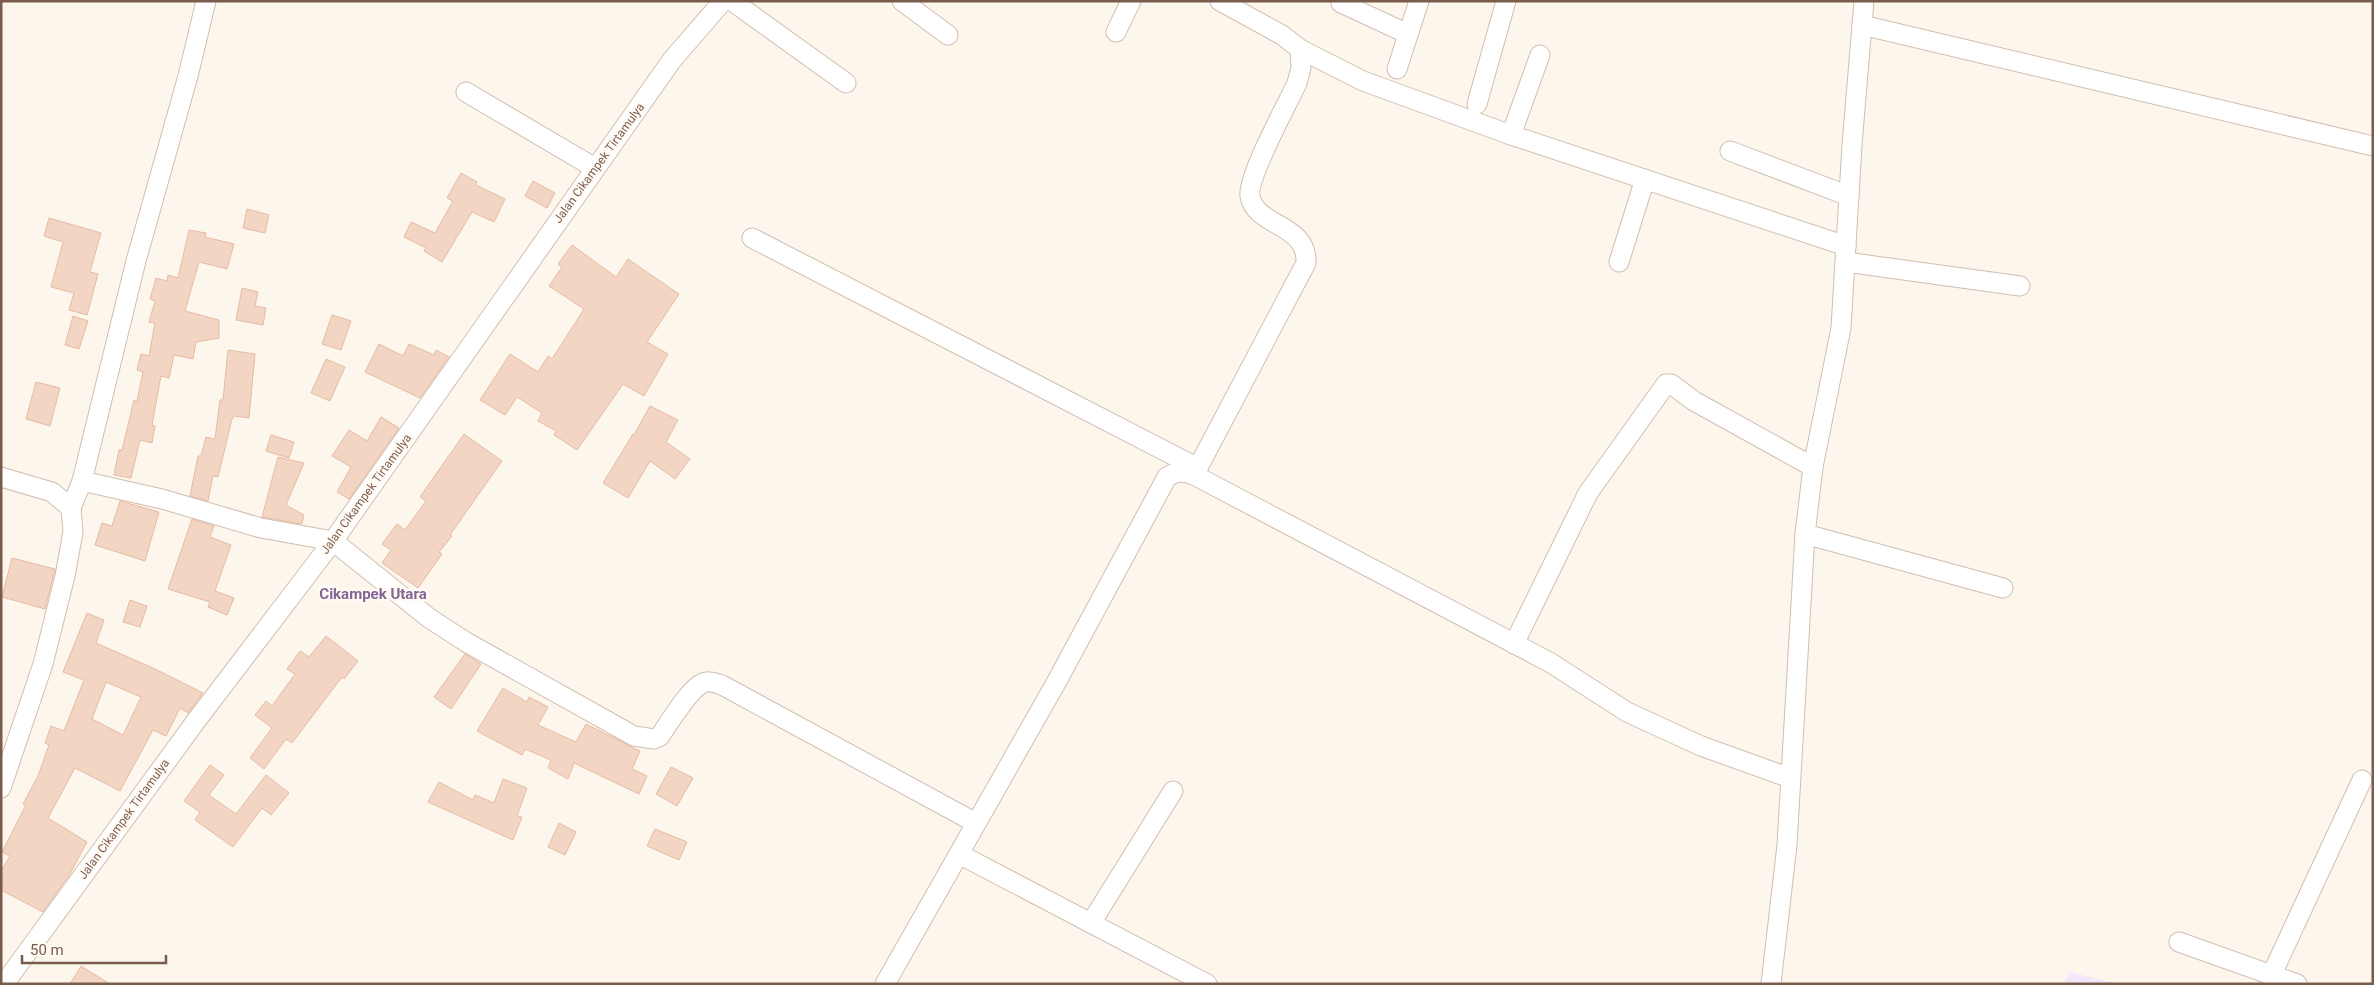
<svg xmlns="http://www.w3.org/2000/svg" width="2374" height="985" font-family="Roboto,sans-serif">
	<rect width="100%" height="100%" fill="#fdf6ec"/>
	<path fill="#f3e8fa" d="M2070 972 2110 982 2117 984H2063Z"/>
	<g fill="#f3d5c3" stroke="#e6bba3" fill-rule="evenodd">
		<path d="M461 173 477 182 476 185 505 199 494 222 472 212 442 262 424 251 426 248 404 237 411 222 435 233 453 201 447 198Z"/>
		<path d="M533 181 555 193 547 208 525 196Z"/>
		<path d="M247 209 269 215 265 233 243 228Z"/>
		<path d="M49 218 101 233 90 272 98 274 87 315 69 310 74 293 51 287 63 242 44 236Z"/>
		<path d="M189 230 206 233 205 237 234 244 227 269 199 262 185 311 219 320V338L196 342 193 359 174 355 169 378 161 376 152 425 155 426 152 443 140 440 131 478 114 475 119 450H122L134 400 137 401 143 372 137 370 141 354 149 356 155 323 149 322 155 301 150 299 156 278 167 281 168 275 178 278Z"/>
		<path d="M572 245 616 277 628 259 679 294 647 342 668 354 644 396 623 384 577 450 554 435 556 431 538 421 542 413 517 397 505 415 480 400 510 354 538 372 548 356 552 359 584 309 549 286 562 267 558 264Z"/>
		<path d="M242 288 258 292 255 306 266 308 263 325 236 320Z"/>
		<path d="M332 315 351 321 341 350 322 344Z"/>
		<path d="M73 316 88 321 79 349 65 345Z"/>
		<path d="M379 344 403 356 409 344 434 355 436 350 449 357 420 398 365 372Z"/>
		<path d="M228 350 255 354 249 418 234 416 232 419 218 477 213 476 208 501 190 496 198 456H201L206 437 215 439 220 400H223Z"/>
		<path d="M326 359 345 367 330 401 311 393Z"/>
		<path d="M36 382 60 388 50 426 26 419Z"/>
		<path d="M650 406 678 420 666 442 690 459 675 479 650 461 628 498 603 483 633 434 634 435Z"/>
		<path d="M381 417 399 428 349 499 337 492 351 467 332 456 349 430 367 441Z"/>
		<path d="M464 434 502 461 450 535 452 536 439 552 442 554 418 588 382 563 391 550 382 544 397 524 405 530 426 501 420 497Z"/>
		<path d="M271 435 294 442 289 458 266 451Z"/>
		<path d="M278 457 304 463 286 505 304 515 302 524 262 517Z"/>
		<path d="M120 501 159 512 145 561 95 545 102 523 112 526Z"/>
		<path d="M192 519 214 526 210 537 231 545 215 591 234 598 227 615 208 607 210 602 168 589Z"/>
		<path d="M12 558 55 569 45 609 2 597Z"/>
		<path d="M130 600 147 606 140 627 123 622Z"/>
		<path d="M87 613 104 620 96 643 155 669 203 693 188 713 180 708 166 736 153 730 120 791 75 768 48 818 87 842 70 874 43 912 1 890V871L10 856 2 852 26 805 23 804 38 776 49 745 45 743 51 726 64 731 84 680 63 672ZM106 682 141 697 123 735 92 719Z"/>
		<path d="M326 636 358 661 344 679 342 677 292 743 286 739 264 769 250 758 272 728 255 715 266 701 272 706 295 674 287 669 300 651 309 657Z"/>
		<path d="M465 654 481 664 451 709 434 697Z"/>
		<path d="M503 688 527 702 529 697 548 707 538 725 576 742 586 724 640 751 632 769 647 776 639 794 574 763 568 779 548 768 551 760 525 749 522 755 477 731Z"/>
		<path d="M210 765 224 775 209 795 236 814 266 775 289 793 271 815 262 808 233 847 195 820 200 812 184 801Z"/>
		<path d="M671 767 693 778 677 806 656 794Z"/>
		<path d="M503 779 527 788 517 816 522 817 513 840 428 802 439 782 473 800 475 795 494 803Z"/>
		<path d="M559 823 576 832 565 855 548 847Z"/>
		<path d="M655 829 687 842 679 860 647 846Z"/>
		<path d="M81 966 110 984H70Z"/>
	</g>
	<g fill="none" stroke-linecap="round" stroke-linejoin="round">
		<g stroke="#d1beb0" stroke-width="21">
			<g id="minor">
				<path d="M732 1 846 83"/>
				<path d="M902 1 948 35"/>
				<path d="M1220 1 1282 35 1300 49 1363 81 1511 135 1846 246"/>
				<path d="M1341 3 1408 34"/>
				<path d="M1862 25 2373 146"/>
				<path d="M1116 32 1131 1"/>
				<path d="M1397 69 1419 1"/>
				<path d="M466 92 595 168"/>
				<path d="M1477 104 1506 1"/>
				<path d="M1511 135 1540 55"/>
				<path d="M1730 151 1849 196"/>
				<path d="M752 238 1198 468"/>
				<path d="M1619 262 1645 179"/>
				<path d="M1846 262 2020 286"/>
				<path d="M1194 475 1306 263C1308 223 1255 227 1250 196 1247 177 1287 105 1297 83L1301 68 1300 49"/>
				<path d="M1 477 52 492 71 508 73 532 65 576 43 664 1 788"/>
				<path d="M82 481 162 499 261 528 333 541 429 618 466 642 634 736 654 739 660 736C669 723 689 689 703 683 708 680 716 683 722 685L976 823"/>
				<path d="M71 508 82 481 136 261 188 76 206 1"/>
				<path d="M1805 534 2003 588"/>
				<path d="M1514 644 1588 493 1666 384H1671L1694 401 1813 467"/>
				<path d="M959 854 1207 984"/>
				<path d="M1091 923 1173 791"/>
				<path d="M2179 942 2297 984"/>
				<path d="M2272 974 2362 780"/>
				<path d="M4 984 196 721 333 541 672 60 723 1"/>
				<path d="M885 984 1057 681 1167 477C1177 471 1183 471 1194 475L1551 663 1627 712 1701 746 1790 778"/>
				<path d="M1771 984 1787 845 1805 534 1813 467 1841 328 1852 145 1864 1"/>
			</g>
		</g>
		<use href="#minor" stroke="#fff" stroke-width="19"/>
	</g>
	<g text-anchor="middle" stroke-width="5" stroke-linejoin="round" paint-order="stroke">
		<g font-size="12" fill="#7a5c4d" stroke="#fffaf3">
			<text transform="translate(599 163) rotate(-54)" y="4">Jalan Cikampek Tirtamulya</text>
			<text transform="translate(366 494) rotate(-54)" y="4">Jalan Cikampek Tirtamulya</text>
			<text transform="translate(124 819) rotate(-54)" y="4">Jalan Cikampek Tirtamulya</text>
		</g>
		<g font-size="15" font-weight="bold" fill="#846695" stroke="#fffaf3">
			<text x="373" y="599">Cikampek Utara</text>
		</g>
	</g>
	<rect width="2374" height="985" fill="none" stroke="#7a5c4d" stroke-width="5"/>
	<path d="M22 955v8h144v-8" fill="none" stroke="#7a5c4d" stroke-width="2.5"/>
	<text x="30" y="955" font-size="15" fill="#7a5c4d" stroke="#fffaf3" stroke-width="4" paint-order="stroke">50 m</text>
</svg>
